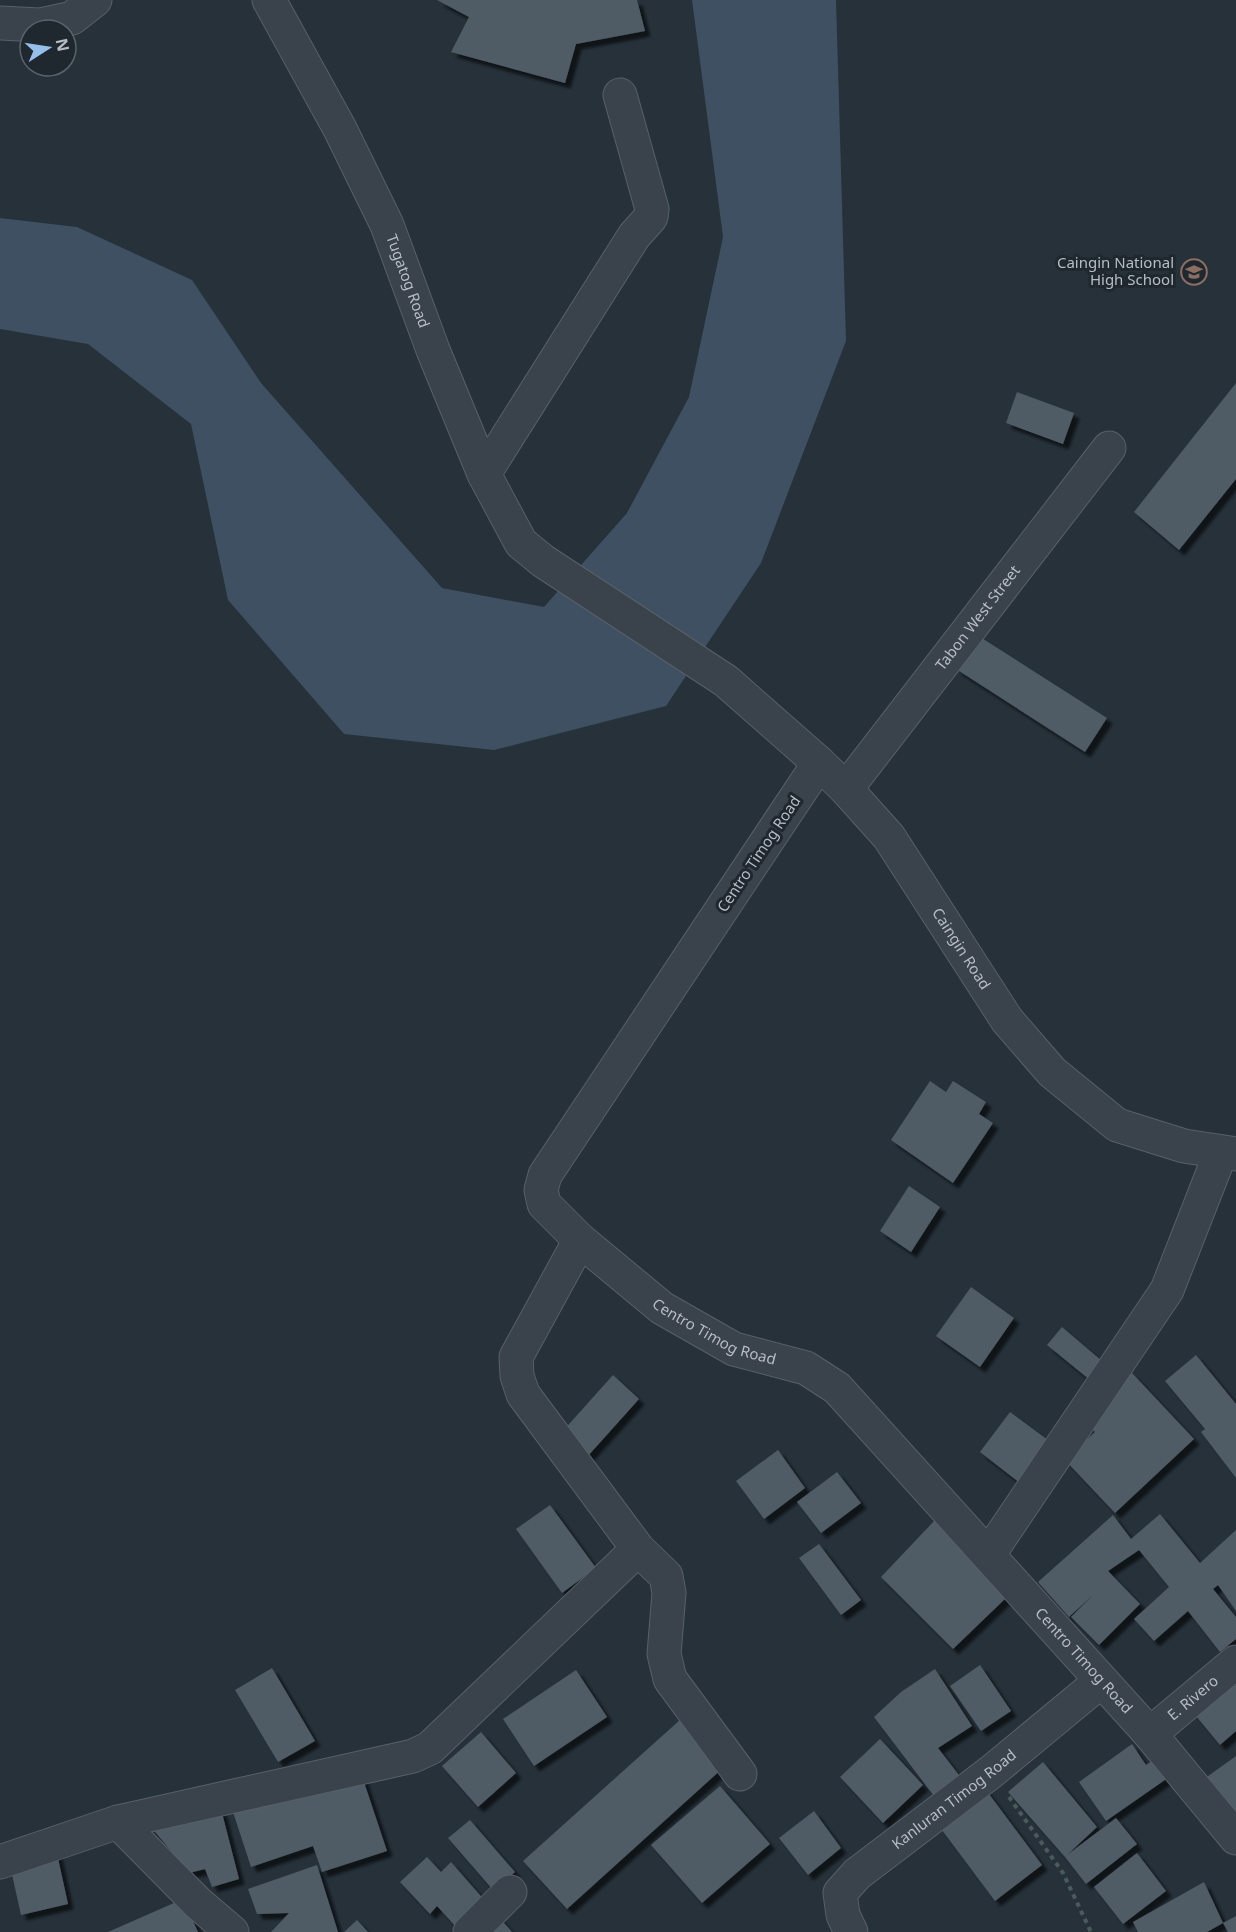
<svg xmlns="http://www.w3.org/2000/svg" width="1236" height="1932" font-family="'Noto Sans',sans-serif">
	<defs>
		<filter id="shadow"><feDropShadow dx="5.5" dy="5.5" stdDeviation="1.5" flood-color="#0009"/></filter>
	</defs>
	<rect width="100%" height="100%" fill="#26313a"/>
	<path fill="#3e5061" d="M692 0H836L846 341 761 563 666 706 494 750 344 734 228 600 191 424 88 344 0 329V218L77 227 192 280 261 383 442 588 544 607 627 513 689 397 723 237Z"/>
	<g fill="#505b65" filter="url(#shadow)">
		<path d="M437 0H637L645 31 576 44 565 83 451 52 469 17Z"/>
		<path d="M1236 383V479L1179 550 1134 512Z"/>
		<path d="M1017 392 1074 413 1063 444 1006 423Z"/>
		<path d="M977 635 1107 718 1085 752 956 669Z"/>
		<path d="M930 1081 946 1092 953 1081 986 1102 979 1114 993 1123 953 1183 891 1140Z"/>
		<path d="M909 1186 940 1207 911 1252 880 1231Z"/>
		<path d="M971 1287 1014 1318 980 1367 936 1336Z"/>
		<path d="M1062 1327 1109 1367 1095 1384 1047 1345Z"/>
		<path d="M1196 1355 1236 1404V1478L1201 1432 1205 1429 1165 1381Z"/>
		<path d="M1132 1373 1194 1439 1115 1513 1065 1460 1095 1432 1083 1420Z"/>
		<path d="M613 1375 639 1399 587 1457 561 1433Z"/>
		<path d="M1010 1412 1056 1446 1025 1487 980 1452Z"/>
		<path d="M778 1450 805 1488 764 1519 736 1481Z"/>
		<path d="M837 1472 861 1503 821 1533 797 1502Z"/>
		<path d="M550 1505 596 1568 562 1593 516 1529Z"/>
		<path d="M1160 1514 1200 1563 1236 1530V1611L1218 1585 1213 1589 1236 1617V1639L1220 1652 1188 1611 1154 1641 1134 1619 1169 1587 1139 1550 1108 1571 1140 1604 1099 1645 1071 1617 1093 1595 1069 1617 1038 1582 1113 1515 1131 1539Z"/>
		<path d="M935 1520 1008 1596 953 1649 881 1577Z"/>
		<path d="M819 1544 861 1600 841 1615 799 1558Z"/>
		<path d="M980 1665 1011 1711 981 1731 950 1686Z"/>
		<path d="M272 1668 315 1741 278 1762 235 1690Z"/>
		<path d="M935 1669 972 1726 938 1748 962 1779 937 1800 874 1717 901 1692Z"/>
		<path d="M576 1670 607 1717 534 1766 503 1719Z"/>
		<path d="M1226 1673 1236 1686V1731L1220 1745 1187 1705Z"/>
		<path d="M681 1719 724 1767 567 1909 523 1861Z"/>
		<path d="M481 1732 516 1773 478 1807 442 1766Z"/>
		<path d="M880 1739 923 1785 883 1823 840 1777Z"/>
		<path d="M1132 1744 1146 1765 1159 1756 1172 1775 1106 1821 1079 1782Z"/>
		<path d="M1236 1756V1826L1204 1779Z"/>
		<path d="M1043 1762 1097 1827 1067 1855 1116 1818 1137 1844 1086 1884 1065 1857 1008 1792Z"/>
		<path d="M360 1770 387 1851 322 1872 313 1846 251 1867 233 1812Z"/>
		<path d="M720 1786 770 1844 702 1903 651 1845Z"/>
		<path d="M983 1786 1042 1865 995 1901 936 1822Z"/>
		<path d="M221 1809 239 1879 212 1887 205 1869 189 1873 152 1828Z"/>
		<path d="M814 1811 841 1848 808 1875 779 1838Z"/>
		<path d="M470 1820 515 1872 494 1891 448 1838Z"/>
		<path d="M56 1849 68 1904 21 1915 9 1861Z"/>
		<path d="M1137 1853 1166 1891 1123 1924 1094 1887Z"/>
		<path d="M427 1857 441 1872 451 1862 486 1902 457 1928 437 1906 430 1914 400 1882Z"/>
		<path d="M317 1865 338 1932H271L289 1913 257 1914 248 1889Z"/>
		<path d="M1204 1882 1223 1923 1207 1932H1138L1133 1922Z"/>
		<path d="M183 1899 198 1932H108Z"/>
		<path d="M497 1915 512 1932H478Z"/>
		<path d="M1236 1916V1932H1228L1223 1923Z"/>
		<path d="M357 1920 368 1932H344Z"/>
	</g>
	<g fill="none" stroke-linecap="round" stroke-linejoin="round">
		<g stroke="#586068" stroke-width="35">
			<g id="minor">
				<path id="s1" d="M269 0 340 129 387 225 433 350 484 474 521 543 543 561 726 681 819 763 846 789 889 837 1007 1020 1052 1072 1117 1125 1184 1146 1236 1154"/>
				<path d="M0 23 40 25 72 18 95 0"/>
				<path d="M484 474 634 236 651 217 652 209 620 95"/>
				<path id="s2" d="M819 763 545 1175 541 1190 544 1204 580 1240 662 1308 734 1349 806 1368 837 1388 1150 1734 1236 1838"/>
				<path id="s3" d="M846 789 1109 448"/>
				<path d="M580 1240 516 1357 517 1376 523 1394 638 1549 666 1576 669 1593 664 1654 670 1679 740 1774"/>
				<path d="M989 1554 1167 1290 1221 1152"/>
				<path id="s4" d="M1150 1734 1236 1662"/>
				<path d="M118 1822 198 1903 232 1932"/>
				<path d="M0 1862 118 1822 413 1756 430 1748 638 1549"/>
				<path d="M470 1932 510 1892"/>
				<path id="s5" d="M851 1932 843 1915 840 1893 857 1874 991 1772 1101 1681"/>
			</g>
		</g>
		<path stroke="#4a5b5c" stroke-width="4" stroke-dasharray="4.5 4.5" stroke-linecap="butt" d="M1009 1797 1063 1873 1091 1932"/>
		<use href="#minor" stroke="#3a424b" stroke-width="33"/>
	</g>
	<defs>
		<g id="school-ring" transform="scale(1.35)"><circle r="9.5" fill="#1f272f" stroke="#8d6e63" stroke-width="1.5"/><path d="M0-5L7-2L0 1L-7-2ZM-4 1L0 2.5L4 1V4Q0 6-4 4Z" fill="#8d6e63"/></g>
	</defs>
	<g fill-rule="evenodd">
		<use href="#school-ring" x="1194" y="272"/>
	</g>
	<g text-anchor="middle" stroke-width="6" stroke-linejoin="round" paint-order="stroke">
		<g font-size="15" fill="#b6bdc6" stroke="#1f272f" text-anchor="end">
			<text x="1174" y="268">Caingin National<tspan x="1174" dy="17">High School</tspan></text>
		</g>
		<g font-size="15" fill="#b6bdc6" stroke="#1f272f">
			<text dy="5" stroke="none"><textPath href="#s1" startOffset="314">Tugatog Road</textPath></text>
			<text dy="5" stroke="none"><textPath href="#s3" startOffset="216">Tabon West Street</textPath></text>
			<text transform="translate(759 854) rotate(-56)" y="5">Centro Timog Road</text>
			<text dy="5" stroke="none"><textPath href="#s1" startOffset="1206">Caingin Road</textPath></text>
			<text dy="5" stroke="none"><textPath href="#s2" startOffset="740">Centro Timog Road</textPath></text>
			<text dy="5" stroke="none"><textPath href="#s2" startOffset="1244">Centro Timog Road</textPath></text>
			<text dy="5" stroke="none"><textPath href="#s4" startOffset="56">E. Rivero</textPath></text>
			<text dy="5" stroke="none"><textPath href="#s5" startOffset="189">Kanluran Timog Road</textPath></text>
		</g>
	</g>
	<g transform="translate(48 48) rotate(78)"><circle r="28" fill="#1f272f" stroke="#5b636b" stroke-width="1.5"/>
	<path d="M0-4.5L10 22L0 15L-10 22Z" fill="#96beeb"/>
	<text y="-9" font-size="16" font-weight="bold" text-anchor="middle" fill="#b6bdc6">N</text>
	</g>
</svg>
